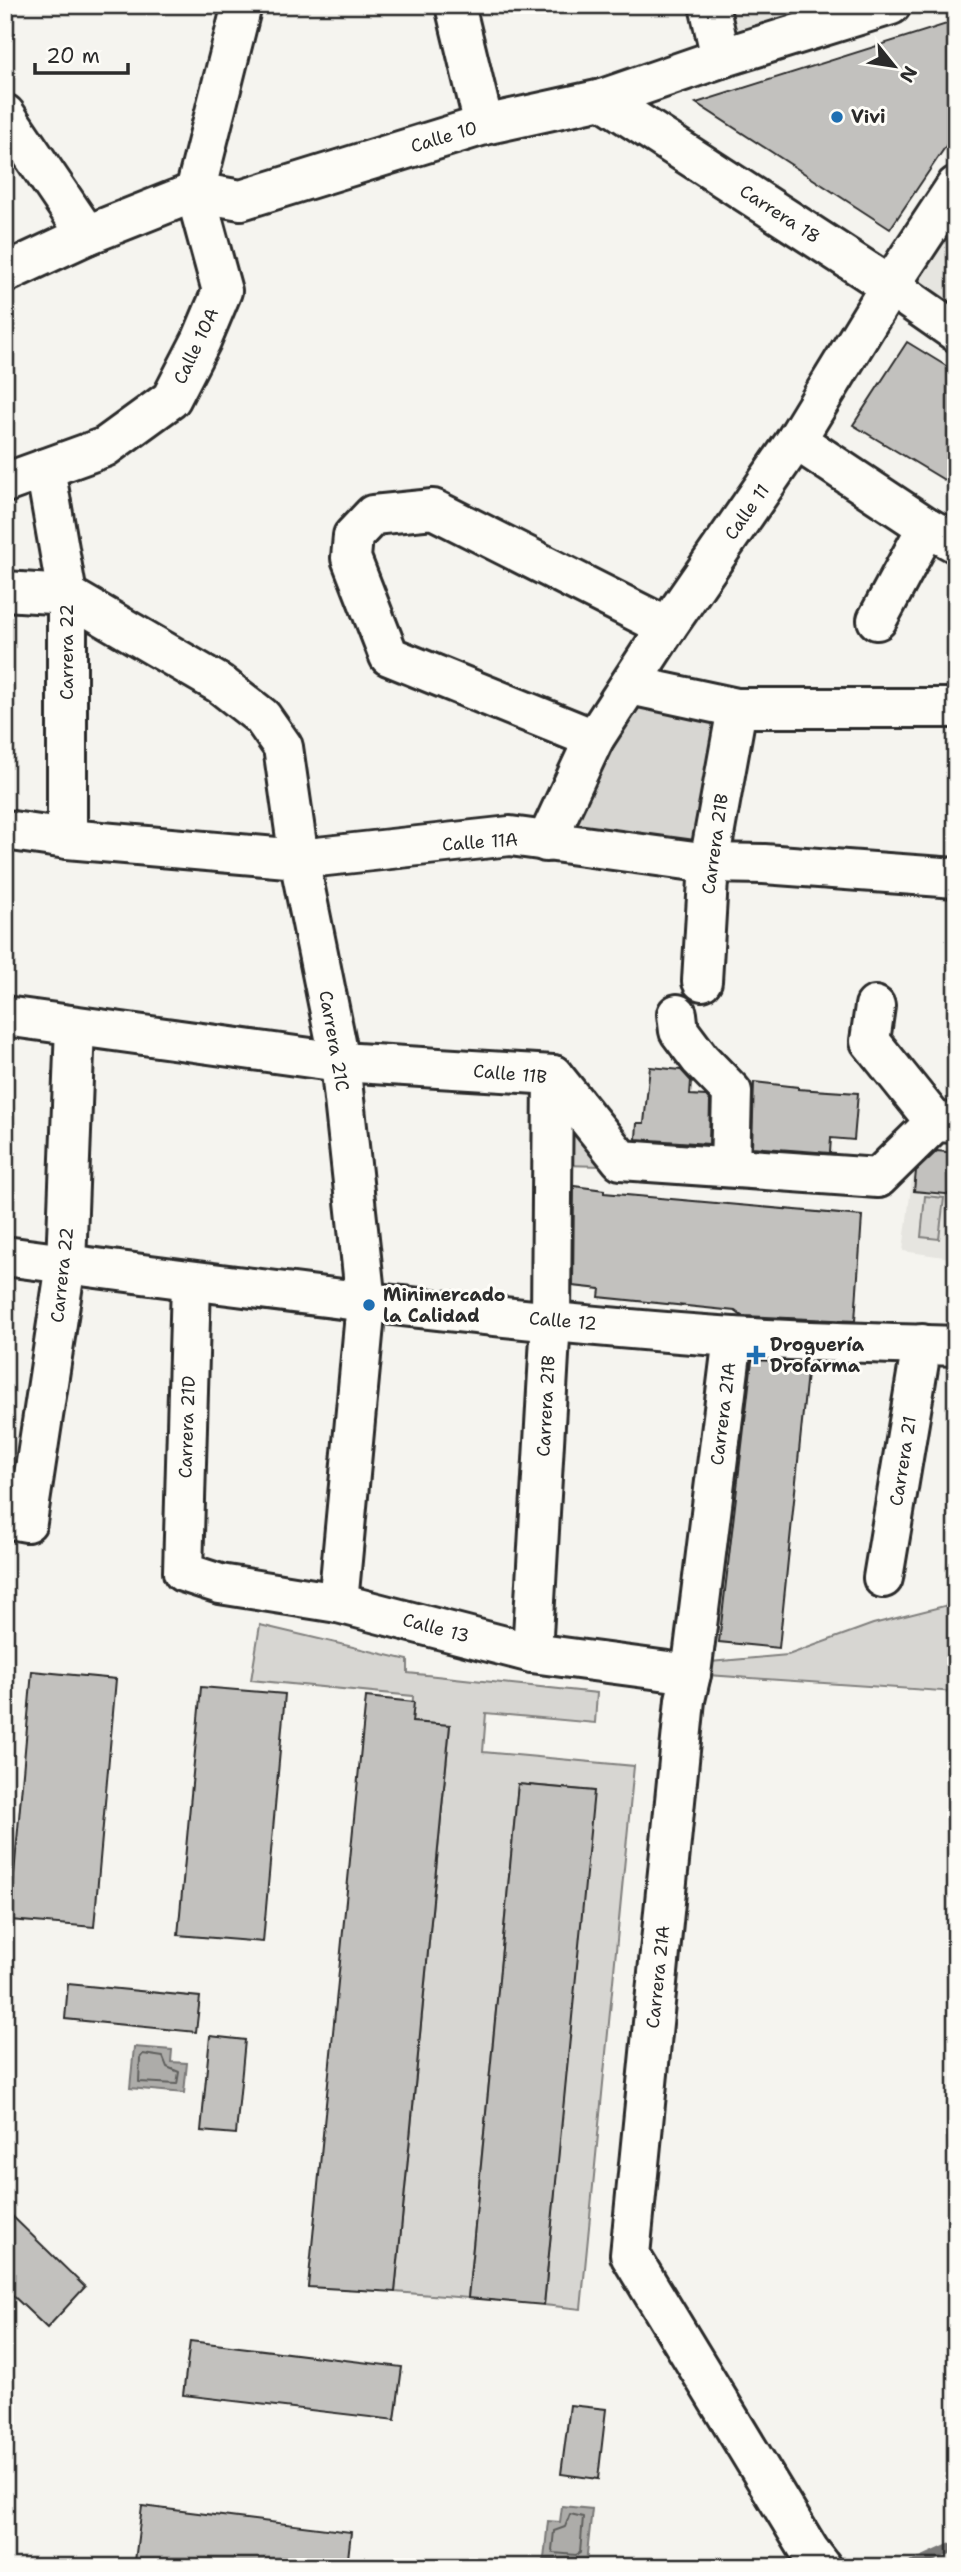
<svg xmlns="http://www.w3.org/2000/svg" width="961" height="2572" font-family="'Shantell Sans',sans-serif">
	<rect width="100%" height="100%" fill="#f5f4ef"/>
	<filter id="ink" filterUnits="userSpaceOnUse"><feTurbulence type="fractalNoise" baseFrequency=".0143" numOctaves="2"/><feDisplacementMap in="SourceGraphic" scale="14" xChannelSelector="R" yChannelSelector="G"/><feConvolveMatrix kernelMatrix="1 2 1 2 8 2 1 2 1" color-interpolation-filters="sRGB"/></filter>
	<g filter="url(#ink)">
		<g fill="#e6e5e0">
			<path d="M709 5H891L721 58Z"/>
			<path d="M956 186V332L890 286Z"/>
			<path d="M916 1148 956 1152V1244L951 1258 903 1251Z"/>
		</g>
		<g fill="#d7d6d2" stroke="#81807e" stroke-width="2">
			<path d="M630 685 737 708 709 863 546 842Z"/>
			<path d="M565 1120 602 1166 564 1165Z"/>
			<path d="M925 1196 944 1198 939 1239 921 1237Z"/>
			<path d="M956 1603V1692L708 1675 710 1662 788 1655 873 1624Z"/>
			<path d="M260 1625 408 1660V1673L597 1693 595 1723 486 1713 483 1752 634 1766 581 2309 544 2305 593 1791 518 1784 468 2298 395 2292 450 1726 412 1722 413 1696 251 1680Z"/>
		</g>
		<g fill="#adaca9" stroke="#797877" stroke-width="2">
			<path d="M134 2047 172 2050 171 2062 187 2063 184 2093 130 2088Z"/>
			<path d="M562 2506 592 2509 586 2563 544 2559 548 2521 560 2522Z"/>
		</g>
		<g fill="none" stroke-linecap="round" stroke-linejoin="round">
			<g stroke="#5f5f5d" stroke-width="2">
				<path d="M143 2054 163 2057 167 2067 179 2072 177 2084 139 2082 140 2058Z"/>
				<path d="M570 2514 583 2517 580 2553 576 2555 554 2553 552 2550 554 2531 565 2527Z"/>
			</g>
			<path stroke="#797877" stroke-width="10" d="M910 2567 956 2546"/>
		</g>
		<g fill="#c2c1be" stroke="#2b2b2b" stroke-width="2">
			<path d="M956 21V131L890 229 696 103Z"/>
			<path d="M907 342 956 372V487L853 425Z"/>
			<path d="M650 1067 681 1070 691 1081 690 1095 706 1096 710 1101 709 1144 636 1139 637 1123H644Z"/>
			<path d="M754 1082 798 1087V1089L858 1093 854 1140 831 1138 830 1153 752 1147Z"/>
			<path d="M937 1151 956 1153V1195L914 1191 916 1171Z"/>
			<path d="M574 1186 604 1190V1193L862 1216 855 1321 742 1316 735 1311 599 1297 600 1289 573 1286Z"/>
			<path d="M752 1360 808 1363 779 1648 719 1642Z"/>
			<path d="M32 1671 116 1679 94 1927 10 1920Z"/>
			<path d="M201 1687 285 1694 263 1942 178 1935Z"/>
			<path d="M366 1697 414 1702 412 1722 450 1725 395 2292 308 2287Z"/>
			<path d="M518 1784 594 1791 544 2305 468 2298Z"/>
			<path d="M68 1984 200 1997 196 2032 65 2019Z"/>
			<path d="M210 2036 245 2040 236 2134 201 2131Z"/>
			<path d="M5 2209 85 2287 47 2328 5 2288Z"/>
			<path d="M190 2341 402 2367 395 2420 183 2395Z"/>
			<path d="M570 2405 606 2409 598 2479 561 2474Z"/>
			<path d="M142 2506 351 2532 347 2567H178L135 2561Z"/>
		</g>
		<g fill="none" stroke-linecap="round" stroke-linejoin="round">
			<g stroke="#2b2b2b" stroke-width="44">
				<g id="minor">
					<path d="M455 5 484 125"/>
					<path d="M709 5 721 58"/>
					<path d="M602 99 890 286 956 332"/>
					<path d="M5 114 87 235"/>
					<path d="M5 273 87 235 195 192 241 200 484 125 602 99 721 58 891 5"/>
					<path d="M796 440 927 527 956 543"/>
					<path d="M45 468 67 595V839"/>
					<path d="M5 483 105 447 171 399 201 341 222 291 195 192 242 5"/>
					<path d="M5 591 67 595 220 684 262 717 283 747 299 859 340 1062 366 1303 338 1603"/>
					<path d="M877 620 927 527"/>
					<path d="M630 685 737 708H956"/>
					<path d="M594 739 389 656 351 558 353 536 373 515 433 509 667 627"/>
					<path d="M5 830 67 839 299 859 510 836 709 863 764 864 956 878"/>
					<path d="M546 842 594 739 667 627 796 440 890 286 956 186"/>
					<path d="M702 981 709 863 737 708"/>
					<path d="M875 1006 870 1041 935 1122"/>
					<path d="M677 1014 679 1031 700 1059 732 1092 730 1167"/>
					<path d="M5 1016 340 1062 553 1075 621 1160 878 1178 935 1122 956 1123"/>
					<path d="M5 1256C247 1288 489 1320 733 1337 807 1342 882 1343 956 1346"/>
					<path d="M191 1282 183 1572 220 1584 338 1603 532 1653 691 1674"/>
					<path d="M733 1337 691 1674 685 1700 630 2255 809 2550 822 2567"/>
					<path d="M5 1518 27 1522 66 1264 75 1026"/>
					<path d="M883 1578 922 1344"/>
					<path d="M532 1653 551 1320 553 1075"/>
				</g>
			</g>
			<use href="#minor" stroke="#fdfcf7" stroke-width="38"/>
		</g>
	</g>
	<g fill="#1f6fb2" stroke="#fdfcf7" stroke-width="2.5">
		<circle cx="837" cy="117" r="7"/>
		<circle cx="369" cy="1305" r="7"/>
		<path d="M752.5 1344.5h7v7h7v7h-7v7h-7v-7h-7v-7h7z"/>
	</g>
	<g text-anchor="middle" stroke-width="6" stroke-linejoin="round" paint-order="stroke">
		<g font-size="18" font-weight="bold" fill="#2b2b2b" stroke="#fdfcf7" text-anchor="start">
			<text x="851" y="123">Vivi</text>
			<text x="383" y="1301">Minimercado<tspan x="383" dy="21">la Calidad</tspan></text>
			<text x="770" y="1351">Droguería<tspan x="770" dy="21">Drofarma</tspan></text>
		</g>
		<g font-size="18" fill="#2b2b2b" stroke="#fdfcf7">
			<text transform="translate(444 137) rotate(-17)" y="6">Calle 10</text>
			<text transform="translate(780 214) rotate(33)" y="6">Carrera 18</text>
			<text transform="translate(196 346) rotate(-65)" y="6">Calle 10A</text>
			<text transform="translate(747 512) rotate(-55)" y="6">Calle 11</text>
			<text transform="translate(67 652) rotate(-90)" y="6">Carrera 22</text>
			<text transform="translate(480 842) rotate(-4)" y="6">Calle 11A</text>
			<text transform="translate(715 844) rotate(-82)" y="6">Carrera 21B</text>
			<text transform="translate(334 1041) rotate(80)" y="6">Carrera 21C</text>
			<text transform="translate(510 1074) rotate(5)" y="6">Calle 11B</text>
			<text transform="translate(62 1275) rotate(-84)" y="6">Carrera 22</text>
			<text transform="translate(563 1321) rotate(5)" y="6">Calle 12</text>
			<text transform="translate(546 1406) rotate(-87)" y="6">Carrera 21B</text>
			<text transform="translate(723 1414) rotate(-83)" y="6">Carrera 21A</text>
			<text transform="translate(187 1427) rotate(-88)" y="6">Carrera 21D</text>
			<text transform="translate(903 1461) rotate(-81)" y="6">Carrera 21</text>
			<text transform="translate(436 1628) rotate(15)" y="6">Calle 13</text>
			<text transform="translate(658 1977) rotate(-84)" y="6">Carrera 21A</text>
		</g>
	</g>
	<rect width="961" height="2572" fill="none" stroke="#fdfcf7" stroke-width="28"/>
	<rect x="14" y="14" width="933" height="2544" fill="none" stroke="#2b2b2b" stroke-width="2.5" filter="url(#ink)"/>
	<g transform="translate(894 66) rotate(120)" stroke="#fdfcf7" stroke-width="5" paint-order="stroke">
	<path d="M0-5L12 26L0 18L-12 26Z" fill="#2b2b2b"/>
	<text y="-10" font-size="19" font-weight="bold" text-anchor="middle" fill="#2b2b2b">N</text>
	</g>
	<path d="M35 63v10h93v-10" fill="none" stroke="#2b2b2b" stroke-width="3.5"/>
	<text x="46" y="63" font-size="21" fill="#2b2b2b" stroke="#fdfcf7" stroke-width="5" paint-order="stroke">20 m</text>
</svg>
